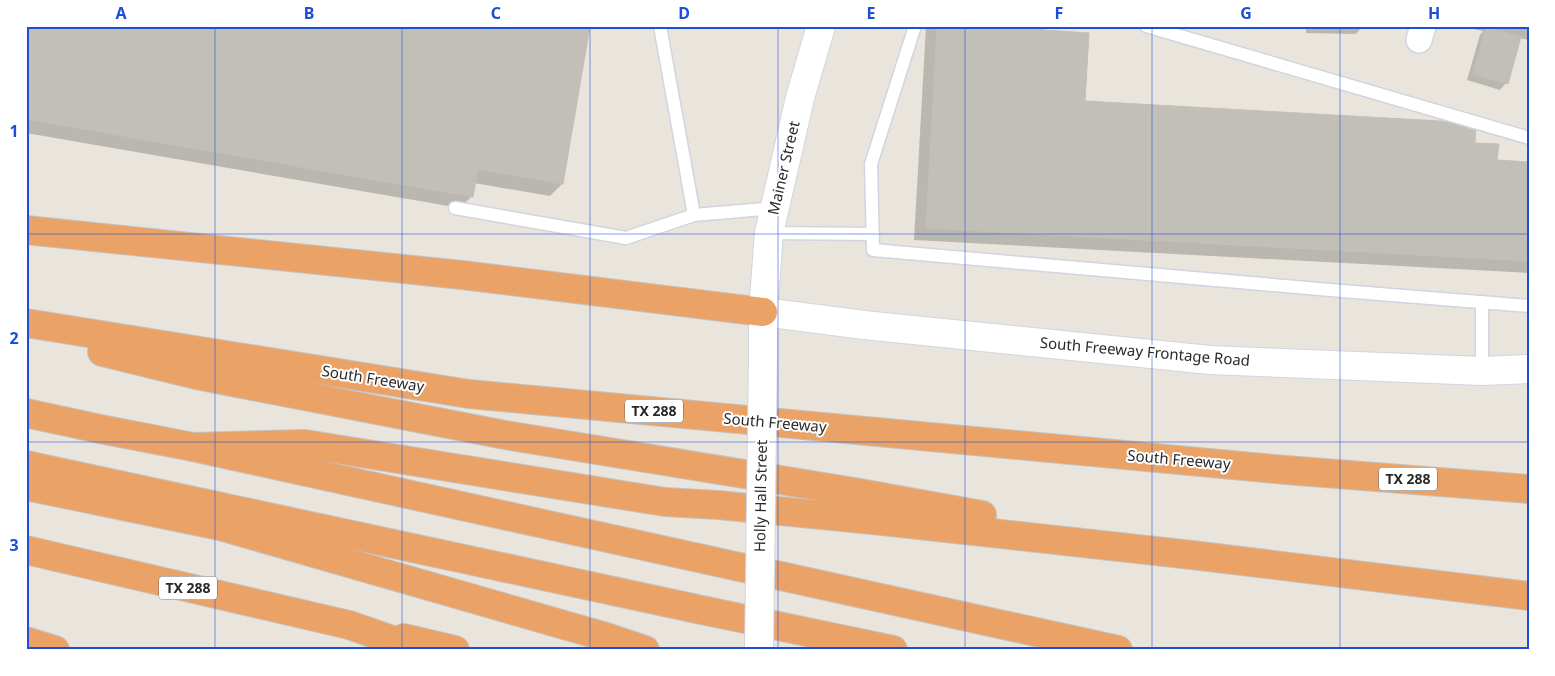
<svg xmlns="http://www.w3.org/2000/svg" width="1555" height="676" font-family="'Noto Sans',sans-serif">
	<rect width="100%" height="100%" fill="#e9e4dc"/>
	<g fill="#0003">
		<path d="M26 26 562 184 550 196 474 183 472 196 460 208 26 133Z"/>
		<path d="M926 26H1043V31L1084 103 1474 144 1496 161 1529 163V273L914 240Z"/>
		<path d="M1306 26H1363L1356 34 1306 33Z"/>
		<path d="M1458 26H1529V40L1519 38 1506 83 1500 90 1467 80 1480 35 1483 31Z"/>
	</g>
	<g fill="#c2beb8" stroke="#c4c0b6">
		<path d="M26 26H590L563 184 478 169 473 197 26 119Z"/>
		<path d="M937 26H1044V30L1089 33 1085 101 1476 123 1475 143 1499 144 1497 160 1529 162V261L926 228Z"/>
		<path d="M1312 26H1364V28Z"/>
		<path d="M1486 27 1521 37 1508 84 1473 74Z"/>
	</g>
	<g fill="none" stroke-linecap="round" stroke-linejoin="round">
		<g stroke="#d2d4e0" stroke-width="15">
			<g id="service">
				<path d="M660 26 694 215"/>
				<path d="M915 26 871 164 873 250 1342 291 1529 306"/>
				<path d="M1146 26 1529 138"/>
				<path d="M455 208 626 238 694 215 775 208"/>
				<path d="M769 233 873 234"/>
				<path d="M1482 371V302"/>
			</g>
		</g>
		<g stroke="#d2d4e0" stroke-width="28">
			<path id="minor" d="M1419 40 1423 26"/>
		</g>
		<g stroke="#d2d4e0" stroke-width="30">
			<path id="tertiary" d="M763 354V312L769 233 800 98 821 26"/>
		</g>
		<g stroke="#d2d4e0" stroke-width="30">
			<path id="secondary" d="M763 312 864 325 1210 360 1482 371 1529 369"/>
		</g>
		<g stroke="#c3c3c3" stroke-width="30">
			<g id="motorway">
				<path d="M26 230 462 275 763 312"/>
				<path d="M26 323 469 394 1286 470 1529 489"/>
				<path d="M102 352 196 375 505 435 860 493 982 515"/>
				<path d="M26 413 100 429 193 447 1118 650"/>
				<path d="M193 447 305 444 665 502 718 505 882 521 1192 555 1529 596"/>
				<path d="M26 465 697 609 893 650"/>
				<path d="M26 486 220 526 606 637 645 650"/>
				<path d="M26 550 349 625 421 650"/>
				<path d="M404 638 455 650"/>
				<path d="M26 641 55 650"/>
			</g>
		</g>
		<use href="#service" stroke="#fff" stroke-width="12"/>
		<use href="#minor" stroke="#fff" stroke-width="25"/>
		<use href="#tertiary" stroke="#fff" stroke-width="28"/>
		<use href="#secondary" stroke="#fff" stroke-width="28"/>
		<use href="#motorway" stroke="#eba266" stroke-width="28"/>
		<g stroke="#d2d4e0" stroke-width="30" stroke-linecap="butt">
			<path id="tertiary-bridge" d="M759 650 763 354"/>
		</g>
		<use href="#tertiary-bridge" stroke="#fff" stroke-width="28"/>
	</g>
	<path fill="none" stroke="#1d4ed8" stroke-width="1" stroke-opacity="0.55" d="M215 26V650M402 26V650M590 26V650M778 26V650M965 26V650M1152 26V650M1340 26V650M26 234H1529M26 442H1529"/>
	<g text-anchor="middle" stroke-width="4" stroke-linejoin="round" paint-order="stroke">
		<g fill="#fff" stroke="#696969" stroke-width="1">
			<rect x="625" y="399.5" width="58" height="23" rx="4"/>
			<rect x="1379" y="467.5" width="58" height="23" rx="4"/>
			<rect x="159" y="576.5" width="58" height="23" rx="4"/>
		</g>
		<g font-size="14" font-weight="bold" fill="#292929">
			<text x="654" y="416">TX 288</text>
			<text x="1408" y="484">TX 288</text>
			<text x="188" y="593">TX 288</text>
		</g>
		<g font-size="15" fill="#292929" stroke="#fff">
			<text transform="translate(784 168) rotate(-77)" y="5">Mainer Street</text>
			<text transform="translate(1145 352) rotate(5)" y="5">South Freeway Frontage Road</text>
			<text transform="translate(373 379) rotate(9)" y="5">South Freeway</text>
			<text transform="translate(775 423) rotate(5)" y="5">South Freeway</text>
			<text transform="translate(1179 460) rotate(5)" y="5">South Freeway</text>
			<text transform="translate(761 496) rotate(-89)" y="5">Holly Hall Street</text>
		</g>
	</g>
	<rect width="1555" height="676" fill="none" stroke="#ffffff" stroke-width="55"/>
	<rect x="28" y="28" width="1500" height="620" fill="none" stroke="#1d4ed8" stroke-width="2"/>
	<g font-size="16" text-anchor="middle" font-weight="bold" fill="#1d4ed8">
		<text x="121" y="19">A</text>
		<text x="309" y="19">B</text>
		<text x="496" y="19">C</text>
		<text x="684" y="19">D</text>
		<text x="871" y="19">E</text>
		<text x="1059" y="19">F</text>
		<text x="1246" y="19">G</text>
		<text x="1434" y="19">H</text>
		<text x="14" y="137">1</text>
		<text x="14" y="344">2</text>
		<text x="14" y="551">3</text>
	</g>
</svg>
